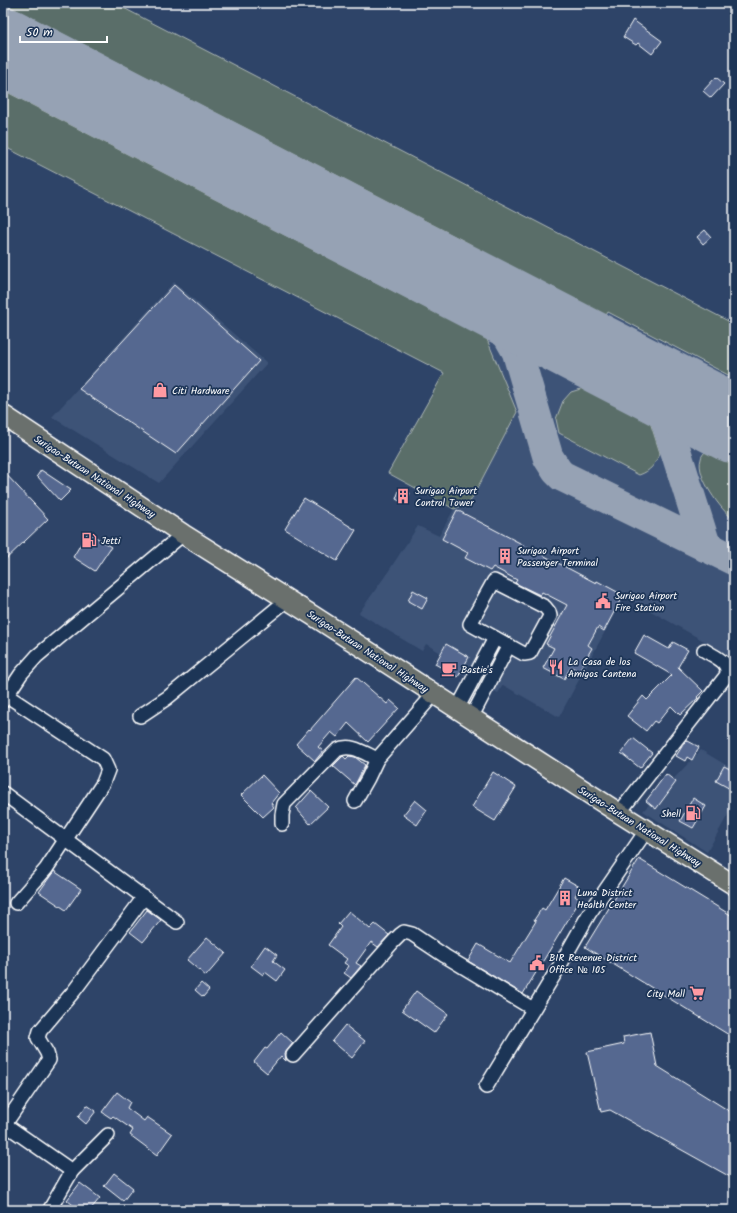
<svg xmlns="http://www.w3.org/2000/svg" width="737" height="1213" font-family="Kalam,sans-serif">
	<rect width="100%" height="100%" fill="#2e4468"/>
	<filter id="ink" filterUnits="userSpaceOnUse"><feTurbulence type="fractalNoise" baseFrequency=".025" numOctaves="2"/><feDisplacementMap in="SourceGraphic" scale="8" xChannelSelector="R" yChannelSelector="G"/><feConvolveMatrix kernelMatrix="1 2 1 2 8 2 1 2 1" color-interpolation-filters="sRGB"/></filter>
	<g filter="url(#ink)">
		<g fill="#3d5377">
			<path d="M3 3H114L734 324V658L624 596 559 717 503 685 498 693 460 673 469 657 446 644 441 653 426 644 422 651 359 613 388 572 418 526 439 536 454 509 388 473 444 373 3 146Z"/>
			<path d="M174 282 267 363 159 483 52 417Z"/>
			<path d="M701 750 734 770V804L707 852 643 811Z"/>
		</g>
		<g fill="#5a6e69" stroke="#acb6b4">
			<path d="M3 3H114L734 324V378L608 312 601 324 467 255 472 245Z"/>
			<path d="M3 90 438 314 443 304 463 314 458 323 486 337 517 412 470 502 454 509 388 473 444 373 3 146Z"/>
			<path d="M584 388 650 422 660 453C655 464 651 471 639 475L559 433 556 419 563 401 571 392Z"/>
			<path d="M706 451 734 465V520C721 510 695 476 701 459 701 456 704 453 706 451Z"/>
		</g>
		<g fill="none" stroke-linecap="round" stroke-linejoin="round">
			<g stroke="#96a2b4" stroke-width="31">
				<path d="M478 291 496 314 517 351 548 457 557 471 562 476 734 560"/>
				<path d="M654 382 706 547"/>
			</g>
			<path stroke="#96a2b4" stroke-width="78" d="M3 46 734 424"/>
		</g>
		<g fill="#546890" stroke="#fff">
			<path d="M633 20 662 41 652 54 638 43 636 45 623 37Z"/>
			<path d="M716 77 724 84 711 98 703 91Z"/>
			<path d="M705 230 711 237 703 244 697 237Z"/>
			<path d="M174 285 259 361 176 454 79 389Z"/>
			<path d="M41 470 71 490 60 501 37 476Z"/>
			<path d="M3 471 48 519 3 562Z"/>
			<path d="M400 488 410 493 405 504 396 499Z"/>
			<path d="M304 498 356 530 337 561 285 529Z"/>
			<path d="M457 510 596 583 597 581 623 595 604 631 598 627 588 645 592 648 579 671 571 667 564 679 543 668 554 648 546 644 567 605 542 592 540 595 515 583 517 580 493 567 490 571 465 558 468 553 442 539Z"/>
			<path d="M88 532 111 547 95 571 73 557Z"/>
			<path d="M413 590 428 598 422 609 408 601Z"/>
			<path d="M644 635 669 649 673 642 688 650 678 667 703 691 697 697 698 698 680 715 671 706 657 723 654 721 646 731 627 716 643 696 647 700 672 675 634 653Z"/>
			<path d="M446 644 469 657 458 677 435 664Z"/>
			<path d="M356 677 387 704 390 700 399 708 368 742 348 723 337 737 331 732 318 747 323 751 315 761 296 744 309 729 310 730Z"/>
			<path d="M633 738 652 753 640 768 621 753Z"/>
			<path d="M686 740 699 747 692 760 687 757 685 761 676 756Z"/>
			<path d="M343 756 346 759 349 756 355 757 365 765 355 785 333 766Z"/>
			<path d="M724 766 734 771V791L716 781Z"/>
			<path d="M493 772 516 787 495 821 472 807Z"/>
			<path d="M666 774 676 782 656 809 646 801Z"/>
			<path d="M262 775 279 793 271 803 274 807 263 817 241 795Z"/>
			<path d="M311 791 328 807 310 824 296 808Z"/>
			<path d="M693 798 706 806 693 828 680 821Z"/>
			<path d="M415 800 427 810 417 825 403 815Z"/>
			<path d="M639 859 734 917V1038L585 947Z"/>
			<path d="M54 871 81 889 66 910 39 892Z"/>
			<path d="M564 878 580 887 575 896 580 900 523 994 468 961 478 944 510 963 536 921 534 920 542 908 545 910Z"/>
			<path d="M147 910 161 920 143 942 130 932Z"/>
			<path d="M349 911 370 929 375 924 389 935 378 947 371 942 356 963 361 966 351 978 344 973 349 966 344 963 347 959 328 945 341 927 338 924Z"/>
			<path d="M207 937 226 953 206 976 187 960Z"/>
			<path d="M265 946 277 955 273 961 285 970 277 981 265 972 263 975 251 966Z"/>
			<path d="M201 983 209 990 203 997 195 990Z"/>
			<path d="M416 991 448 1014 434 1033 402 1010Z"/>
			<path d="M345 1025 365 1041 352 1058 332 1041Z"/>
			<path d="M281 1032 293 1043 285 1053 286 1061 281 1056 267 1073 254 1062 265 1048 267 1049Z"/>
			<path d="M650 1032 657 1066 734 1114V1179L610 1110 601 1112 587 1052 624 1044 623 1037Z"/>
			<path d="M117 1092 130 1102 127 1108 144 1121 147 1117 172 1134 157 1155 130 1135 133 1130 113 1116 111 1118 102 1112Z"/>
			<path d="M87 1105 96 1111 86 1124 78 1117Z"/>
			<path d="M114 1173 133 1188 123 1201 104 1186Z"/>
			<path d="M80 1183 100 1198 90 1210H79L67 1200Z"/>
		</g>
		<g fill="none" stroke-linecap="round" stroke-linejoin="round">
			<g stroke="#fff" stroke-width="16">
				<g id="minor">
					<path d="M494 581 545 607 549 612 550 616 530 653 524 654 470 624Z"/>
					<path d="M3 693 103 759 108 770 103 783 46 869 16 903"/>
					<path d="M3 701 21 674 37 656 183 534"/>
					<path d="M457 709 495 638"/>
					<path d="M140 716 167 698 287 600"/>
					<path d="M471 718 509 645"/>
					<path d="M3 793 177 922"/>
					<path d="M355 801 368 778 377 759 434 694"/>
					<path d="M619 813 726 676C732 662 713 656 704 650"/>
					<path d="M282 824V815L284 804 337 750C351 743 364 753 377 759"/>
					<path d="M293 1055 393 942 400 935 404 932 412 934 445 956 533 1009"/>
					<path d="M486 1087 559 967 589 914 646 831"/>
					<path d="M3 1123 72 1171"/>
					<path d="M5 1124 49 1060 47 1053 38 1038 40 1031 74 991 144 897"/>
					<path d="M50 1209 72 1171 108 1135"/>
				</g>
			</g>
			<g stroke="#fff" stroke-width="22">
				<path id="highway" d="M3 415 183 534 312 615 619 813 734 885"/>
			</g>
			<use href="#minor" stroke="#1d3557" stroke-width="13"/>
			<use href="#highway" stroke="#6b706d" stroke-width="19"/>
		</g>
	</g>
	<defs>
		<g id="shop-bare" transform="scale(1.2)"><path d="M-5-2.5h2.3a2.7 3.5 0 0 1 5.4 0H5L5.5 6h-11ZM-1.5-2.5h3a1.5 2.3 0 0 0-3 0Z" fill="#ff9aa2" stroke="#1d3557" stroke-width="2.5" paint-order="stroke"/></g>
		<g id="building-bare" transform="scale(1.2)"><path d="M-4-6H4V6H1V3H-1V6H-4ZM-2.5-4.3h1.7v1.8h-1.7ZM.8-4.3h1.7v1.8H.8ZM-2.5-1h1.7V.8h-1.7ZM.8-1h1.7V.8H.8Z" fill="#ff9aa2" stroke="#1d3557" stroke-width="2.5" paint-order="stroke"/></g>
		<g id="fuel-bare" transform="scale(1.2)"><path d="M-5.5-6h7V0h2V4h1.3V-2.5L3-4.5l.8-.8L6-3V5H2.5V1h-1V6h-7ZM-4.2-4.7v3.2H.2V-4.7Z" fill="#ff9aa2" stroke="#1d3557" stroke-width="2.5" paint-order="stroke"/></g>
		<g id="civic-bare" transform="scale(1.2)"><path d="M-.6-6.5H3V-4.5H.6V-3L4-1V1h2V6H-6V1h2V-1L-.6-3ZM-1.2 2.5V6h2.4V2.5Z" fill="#ff9aa2" stroke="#1d3557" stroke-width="2.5" paint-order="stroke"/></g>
		<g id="restaurant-bare" transform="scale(1.2)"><path d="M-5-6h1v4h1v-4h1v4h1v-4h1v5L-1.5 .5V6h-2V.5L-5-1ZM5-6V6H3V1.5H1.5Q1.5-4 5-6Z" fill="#ff9aa2" stroke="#1d3557" stroke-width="2.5" paint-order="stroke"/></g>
		<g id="cafe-bare" transform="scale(1.2)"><path d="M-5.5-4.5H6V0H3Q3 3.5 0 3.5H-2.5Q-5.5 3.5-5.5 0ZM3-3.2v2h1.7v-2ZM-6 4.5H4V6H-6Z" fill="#ff9aa2" stroke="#1d3557" stroke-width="2.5" paint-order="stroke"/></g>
		<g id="supermarket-bare" transform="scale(1.2)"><path d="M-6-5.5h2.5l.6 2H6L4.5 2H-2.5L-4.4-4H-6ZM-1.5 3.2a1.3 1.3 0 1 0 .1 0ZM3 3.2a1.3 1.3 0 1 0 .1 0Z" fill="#ff9aa2" stroke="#1d3557" stroke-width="2.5" paint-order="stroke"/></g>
	</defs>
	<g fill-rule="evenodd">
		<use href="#shop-bare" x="160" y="390"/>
		<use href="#building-bare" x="403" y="496"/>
		<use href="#fuel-bare" x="89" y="540"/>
		<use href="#building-bare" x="505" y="556"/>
		<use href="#civic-bare" x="603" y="601"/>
		<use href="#restaurant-bare" x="556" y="667"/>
		<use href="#cafe-bare" x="449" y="669"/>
		<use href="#fuel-bare" x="693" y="813"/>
		<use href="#building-bare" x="565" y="898"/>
		<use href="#civic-bare" x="537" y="963"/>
		<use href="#supermarket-bare" x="697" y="993"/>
	</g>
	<g text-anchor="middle" stroke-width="3.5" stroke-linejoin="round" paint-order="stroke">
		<g font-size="10" fill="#fff" stroke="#1d3557" text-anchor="start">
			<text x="172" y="394">Citi Hardware</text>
			<text x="415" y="494">Surigao Airport<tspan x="415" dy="12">Control Tower</tspan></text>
			<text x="101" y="544">Jetti</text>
			<text x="517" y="554">Surigao Airport<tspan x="517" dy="12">Passenger Terminal</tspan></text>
			<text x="615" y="599">Surigao Airport<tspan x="615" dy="12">Fire Station</tspan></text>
			<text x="568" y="665">La Casa de los<tspan x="568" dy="12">Amigos Cantena</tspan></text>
			<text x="461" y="673">Bastie's</text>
			<text x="681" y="817" text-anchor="end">Shell</text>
			<text x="577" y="896">Luna District<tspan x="577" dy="12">Health Center</tspan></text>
			<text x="549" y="961">BIR Revenue District<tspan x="549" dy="12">Office № 105</tspan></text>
			<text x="685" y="997" text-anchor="end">City Mall</text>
		</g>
		<g font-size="10" fill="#fff" stroke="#1d3557">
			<text transform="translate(95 476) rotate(33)" y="4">Surigao-Butuan National Highway</text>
			<text transform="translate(368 651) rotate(33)" y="4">Surigao-Butuan National Highway</text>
			<text transform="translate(640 826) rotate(32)" y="4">Surigao-Butuan National Highway</text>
		</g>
	</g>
	<rect width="737" height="1213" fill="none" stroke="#1d3557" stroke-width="16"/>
	<rect x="8" y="8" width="721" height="1197" fill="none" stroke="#fff" stroke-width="1.5" filter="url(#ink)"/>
	<path d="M20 36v6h87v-6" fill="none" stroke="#ffffff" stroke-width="2"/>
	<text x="26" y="36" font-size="12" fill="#ffffff" stroke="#1d3557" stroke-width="3" paint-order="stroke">50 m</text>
</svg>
